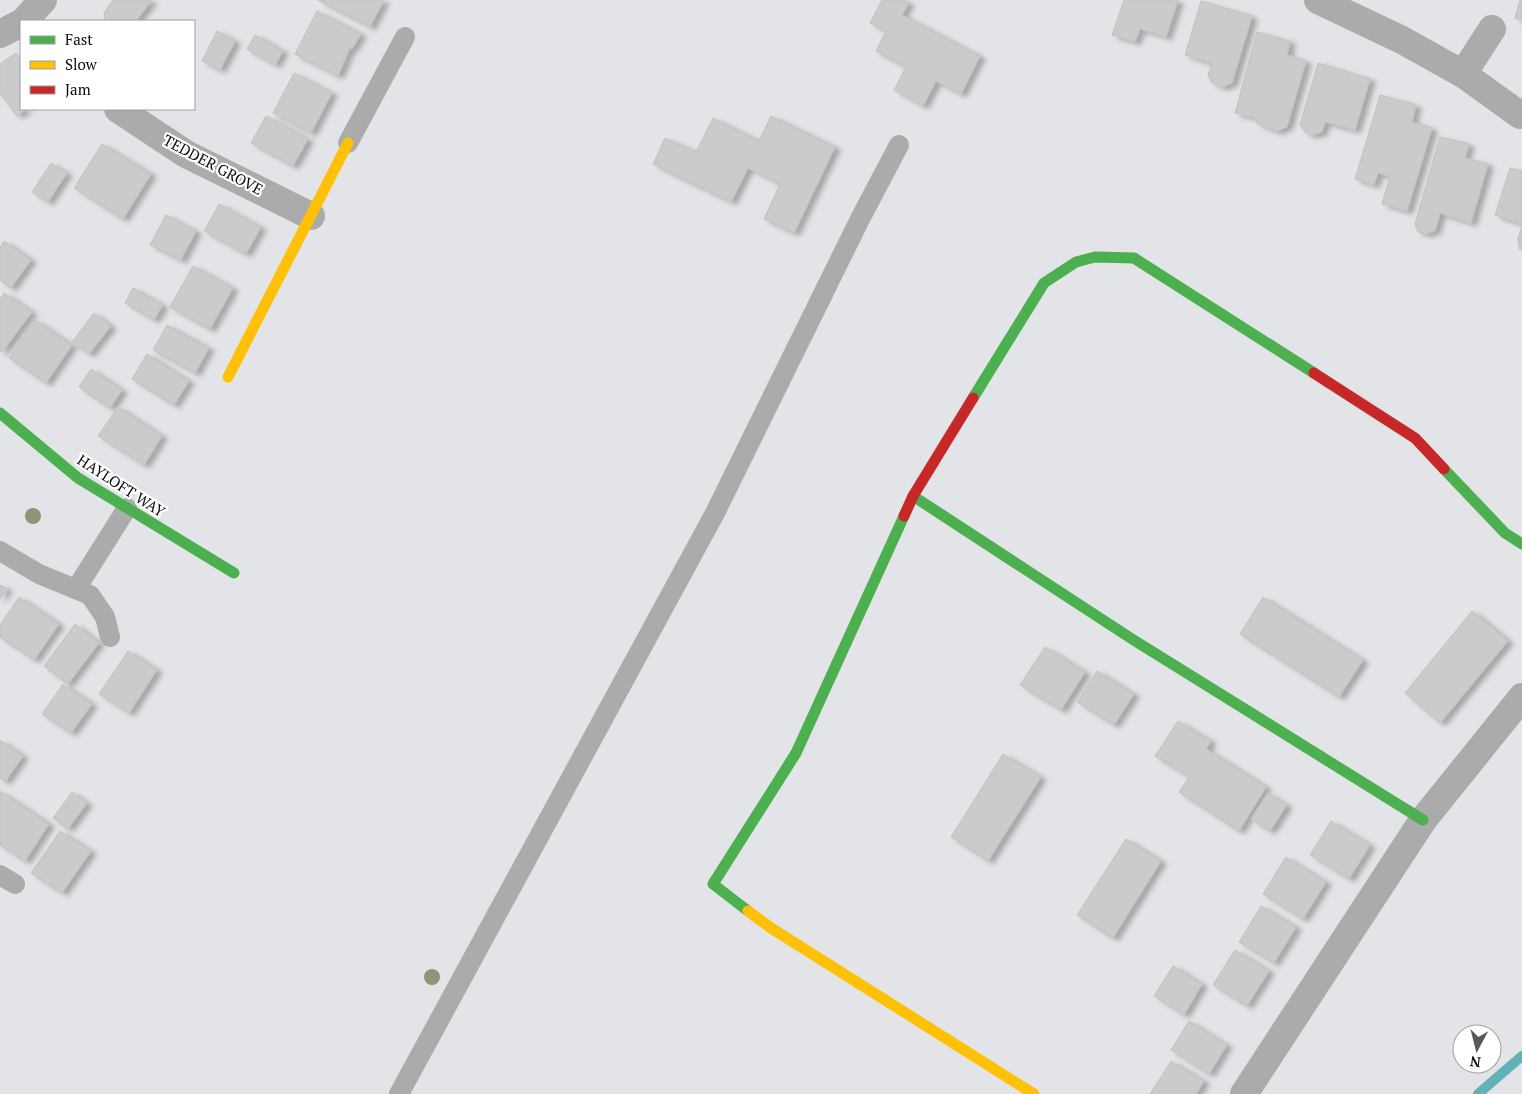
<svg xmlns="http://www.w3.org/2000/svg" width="1522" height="1094" font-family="'PT Serif',serif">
	<defs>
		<filter id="shadow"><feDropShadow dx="5.5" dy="3" stdDeviation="2.5" flood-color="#0004"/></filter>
	</defs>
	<rect width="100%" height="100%" fill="#e3e4e7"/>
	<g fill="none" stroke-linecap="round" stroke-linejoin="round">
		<path stroke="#61b2b7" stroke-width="10" d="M1478 1094 1522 1056"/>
	</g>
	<g fill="#cbcbcb" stroke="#c1c1c2" filter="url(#shadow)">
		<path d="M113 0H152L136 21H105L104 13Z"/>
		<path d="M318 0H384L370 27Z"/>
		<path d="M882 0H903L909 3 902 15 980 56 961 94 936 81 923 106 894 90 906 67 876 51 886 31 870 23Z"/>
		<path d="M1124 0H1178L1166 37 1140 29 1135 42 1112 35Z"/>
		<path d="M1520 0H1522V20L1515 18Z"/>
		<path d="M1201 1 1252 16 1232 83 1222 87 1212 83 1208 75 1212 63 1185 55Z"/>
		<path d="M317 11 361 34 352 49 350 48 338 76 295 54Z"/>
		<path d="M217 31 235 41 220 70 202 61Z"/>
		<path d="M1257 32 1290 41 1287 55 1306 61 1287 127 1277 131 1258 124 1255 118 1235 113Z"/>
		<path d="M255 35 283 51 275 65 247 49Z"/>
		<path d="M16 53 21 61V109H27L17 116 0 93V64Z"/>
		<path d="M1318 63 1370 79 1355 130 1325 122 1322 132 1312 135 1305 132 1300 125Z"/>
		<path d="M294 73 332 93 311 133 273 113Z"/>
		<path d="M1380 95 1416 105 1412 122 1432 128 1407 211 1382 204 1390 176 1378 173 1374 185 1355 179Z"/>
		<path d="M266 116 308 139 293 166 251 143Z"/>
		<path d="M771 116 835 147 794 233 764 219 780 184 748 168 731 202 653 164 665 138 696 152 713 118 759 141Z"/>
		<path d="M1440 137 1469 144 1465 158 1488 164 1471 223 1440 213 1435 231 1426 234 1418 232 1415 224Z"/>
		<path d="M102 144 151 174 123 219 74 188Z"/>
		<path d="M51 163 67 173 48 202 32 192Z"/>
		<path d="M1510 168 1522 171V224L1495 215Z"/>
		<path d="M219 204 261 227 246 254 204 231Z"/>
		<path d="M166 215 196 231 181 260 150 245Z"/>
		<path d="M1522 226V249H1519L1518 238Z"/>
		<path d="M4 241 31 260 11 288 0 280V248Z"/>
		<path d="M193 266 233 288 210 329 170 307Z"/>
		<path d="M133 288 163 305 154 320 125 303Z"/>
		<path d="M4 293 32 312 2 352 0 351V299Z"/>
		<path d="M94 313 111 326 89 354 72 342Z"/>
		<path d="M35 320 72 345 46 383 9 358Z"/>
		<path d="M167 325 209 348 195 373 153 350Z"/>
		<path d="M147 354 189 381 174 405 132 379Z"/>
		<path d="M91 369 122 390 110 408 79 387Z"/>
		<path d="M118 407 162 436 144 465 98 436Z"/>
		<path d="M0 585 7 589 0 599Z"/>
		<path d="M19 597 59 624 34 660 0 637V625Z"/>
		<path d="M1263 597 1363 660 1339 697 1240 634Z"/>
		<path d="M1472 611 1508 641 1440 723 1405 693Z"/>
		<path d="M75 624 99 643 68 684 44 666Z"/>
		<path d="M1045 647 1085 672 1061 710 1020 685Z"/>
		<path d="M128 651 157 670 129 713 99 694Z"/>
		<path d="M1097 671 1134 694 1114 725 1077 702Z"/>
		<path d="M63 684 92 704 71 733 42 714Z"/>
		<path d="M1178 721 1211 741 1206 749 1266 787 1239 831 1179 792 1189 777 1155 756Z"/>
		<path d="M0 740 23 756 5 782 0 778Z"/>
		<path d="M1003 754 1041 777 988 861 951 837Z"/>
		<path d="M0 791 49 824 25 861 0 845Z"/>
		<path d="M72 792 87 803 68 829 53 818Z"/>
		<path d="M1268 793 1287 805 1270 831 1251 819Z"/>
		<path d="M1331 821 1370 845 1349 879 1310 855Z"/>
		<path d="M60 831 91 851 62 893 31 873Z"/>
		<path d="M1126 839 1161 861 1113 938 1077 915Z"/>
		<path d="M1286 857 1326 882 1303 919 1263 894Z"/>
		<path d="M1261 906 1296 927 1274 963 1239 942Z"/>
		<path d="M1235 950 1269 971 1247 1006 1213 985Z"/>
		<path d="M1173 966 1202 984 1184 1015 1154 996Z"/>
		<path d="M1189 1021 1227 1045 1209 1074 1171 1050Z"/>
		<path d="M1171 1061 1204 1081 1196 1094H1150Z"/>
	</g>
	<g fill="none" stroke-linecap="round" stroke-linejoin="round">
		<g stroke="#ababab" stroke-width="20">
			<path d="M348 143 405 37"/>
			<path d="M0 551 39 574 90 595 105 617 110 637"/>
			<path d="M76 589 127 508"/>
			<path d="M0 875 15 884"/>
			<path d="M399 1094 715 513 860 219 899 145"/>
		</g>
		<g stroke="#ababab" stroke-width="28">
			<path d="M1318 0 1402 40 1463 74 1520 115"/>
			<path d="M24 21 43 0"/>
			<path d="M0 34 21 23"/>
			<path d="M1463 74 1492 29"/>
			<path d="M118 109 186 154 311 216"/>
			<path d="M1244 1094 1423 820 1522 697"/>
		</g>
		<g stroke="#4caf50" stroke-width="11">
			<path d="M973 398 1044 283 1076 262 1095 257 1134 258 1314 373"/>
			<path d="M0 413 78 478 234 573"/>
			<path d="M1444 469 1505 533 1522 544"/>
			<path d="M913 496 1132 639 1423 820"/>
			<path d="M748 911 713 884 796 753 904 516"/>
		</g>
		<g stroke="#ffc107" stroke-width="11">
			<path d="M228 377 348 143"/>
			<path d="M748 911 771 928 1034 1094"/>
		</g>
		<g stroke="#c62828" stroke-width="11">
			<path d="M1314 373 1415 438 1444 469"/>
			<path d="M904 516 913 496 973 398"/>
		</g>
	</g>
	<g fill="#909376">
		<circle cx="33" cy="516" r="8"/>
		<circle cx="432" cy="977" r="8"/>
	</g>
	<g text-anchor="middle" stroke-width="4.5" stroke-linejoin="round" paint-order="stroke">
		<g font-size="15" fill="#0c0d0e" stroke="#fff">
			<text transform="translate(213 165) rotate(28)" y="5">TEDDER GROVE</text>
			<text transform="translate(121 486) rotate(33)" y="5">HAYLOFT WAY</text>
		</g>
	</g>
	<rect x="20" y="20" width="175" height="90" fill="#ffffff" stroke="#9e9e9f"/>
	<rect x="30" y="36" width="25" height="8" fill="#4caf50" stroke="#9e9e9f"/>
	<text x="65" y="45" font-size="15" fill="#0c0d0e">Fast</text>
	<rect x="30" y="61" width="25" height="8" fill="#ffc107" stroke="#9e9e9f"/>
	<text x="65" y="70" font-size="15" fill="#0c0d0e">Slow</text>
	<rect x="30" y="86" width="25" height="8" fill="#c62828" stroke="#9e9e9f"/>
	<text x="65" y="95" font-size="15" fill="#0c0d0e">Jam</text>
	<g transform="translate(1477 1049) rotate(187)"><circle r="24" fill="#ffffff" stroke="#9e9e9f"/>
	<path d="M0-4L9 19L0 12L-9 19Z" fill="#57585a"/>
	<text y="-8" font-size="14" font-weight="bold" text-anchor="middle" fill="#0c0d0e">N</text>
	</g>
</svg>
